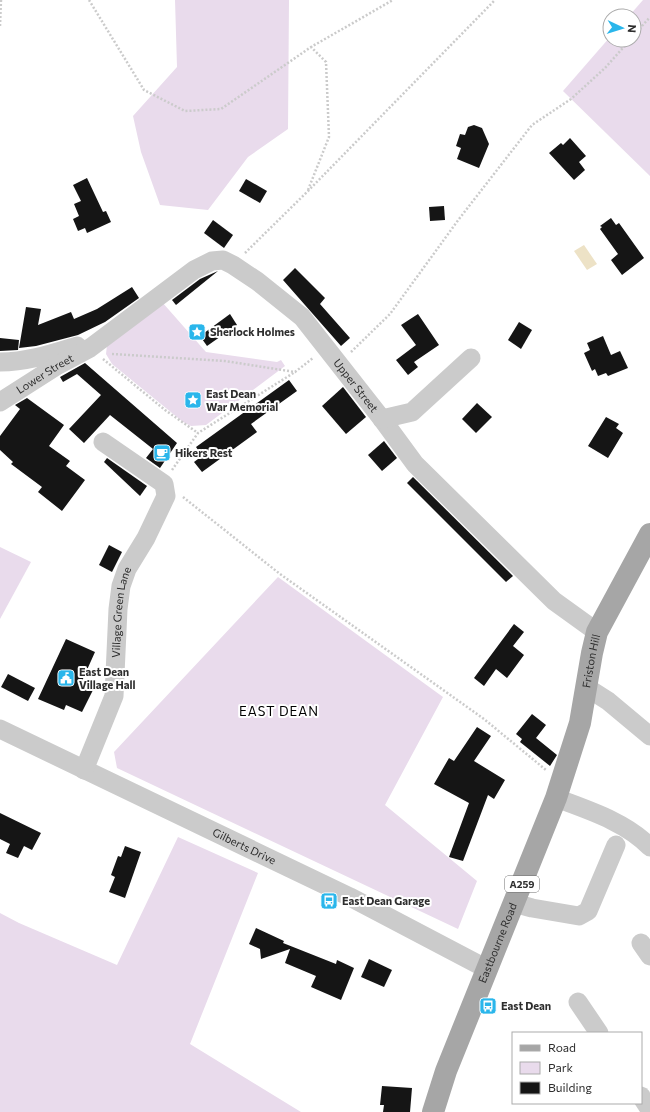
<svg xmlns="http://www.w3.org/2000/svg" width="650" height="1112" font-family="Commissioner,sans-serif">
	<rect width="100%" height="100%" fill="#fff"/>
	<g fill="#e9dbec">
		<path d="M175 0H289L288 129 248 157 208 210 160 205 141 152 133 116 177 67Z"/>
		<path d="M643 0H650V176L563 91 610 37V40H634V16H629Z"/>
		<path d="M162 302 206 352 277 362 281 360 285 366 206 425 191 426 183 422 112 364 106 354 107 345Z"/>
		<path d="M0 547 31 562 0 619Z"/>
		<path d="M278 577 443 697 385 805 477 881 458 929 117 768 114 752Z"/>
		<path d="M178 837 258 873 190 1044 301 1112H0V913L19 923 117 965Z"/>
	</g>
	<path fill="#ede2c6" d="M584 245 597 264 587 270 574 251Z"/>
	<g fill="#151515">
		<path d="M474 125 482 128 489 144 479 168 457 159 461 148 456 146 460 134 465 135 468 127Z"/>
		<path d="M570 138 586 156 579 162 585 170 574 180 549 153 561 143 563 145Z"/>
		<path d="M87 178 103 212 106 211 111 222 87 233 85 228 78 231 73 219 79 216 74 204 81 201 73 185Z"/>
		<path d="M246 179 267 191 260 203 239 191Z"/>
		<path d="M444 206 445 220 430 221 429 207Z"/>
		<path d="M611 218 616 225 619 223 644 258 622 275 611 260 618 254 600 229 602 227 600 226Z"/>
		<path d="M213 220 233 235 224 248 204 233Z"/>
		<path d="M295 268 325 298 320 304 350 338 341 346 283 280Z"/>
		<path d="M218 271 176 305 172 300 200 279Z"/>
		<path d="M132 287 139 298 105 322 78 335 36 346 19 348 26 307 41 309 38 325 71 312 74 319 97 309Z"/>
		<path d="M230 314 237 325 207 346 200 336Z"/>
		<path d="M418 314 439 345 414 362 418 367 408 375 396 360 416 345 401 325Z"/>
		<path d="M519 322 532 330 521 349 508 340Z"/>
		<path d="M603 336 611 355 620 351 628 368 608 376 606 373 598 376 595 369 592 371 584 353 590 350 587 343Z"/>
		<path d="M0 338 19 340 18 350 0 351Z"/>
		<path d="M85 363 177 443 160 468 146 458 153 449 110 415 84 443 69 429 101 395 77 374 63 382 60 377Z"/>
		<path d="M289 380 297 391 251 424 257 432 202 472 194 462 202 456 196 447Z"/>
		<path d="M343 387 366 417 346 434 322 406Z"/>
		<path d="M27 398 64 425 49 446 70 461 66 466 85 480 62 511 38 492 42 487 11 464 13 462 0 450V436L20 409 15 405Z"/>
		<path d="M477 403 492 417 476 433 462 419Z"/>
		<path d="M606 417 619 424 616 428 623 433 608 458 588 446Z"/>
		<path d="M384 441 397 458 382 471 368 455Z"/>
		<path d="M107 458 147 486 140 496 104 462Z"/>
		<path d="M413 477 513 576 506 582 407 483Z"/>
		<path d="M109 545 122 552 112 572 99 565Z"/>
		<path d="M514 624 524 632 513 646 524 655 507 678 496 669 484 686 474 678Z"/>
		<path d="M66 639 95 652 82 681 95 686 82 712 66 705 64 710 38 699Z"/>
		<path d="M8 674 35 688 28 701 1 687Z"/>
		<path d="M532 714 546 725 536 738 557 755 550 766 520 742 522 739 516 734Z"/>
		<path d="M477 727 491 736 474 761 505 780 494 799 488 795 463 861 449 857 469 803 434 784 449 758 454 761Z"/>
		<path d="M0 813 41 833 32 850 24 846 18 858 6 853 10 844 0 839Z"/>
		<path d="M125 846 141 852 125 898 109 892 115 877 111 875 118 856 121 857Z"/>
		<path d="M256 928 284 941 283 943 336 964 337 960 354 968 341 1000 311 987 316 976 285 963 290 949 261 959 260 949 249 944Z"/>
		<path d="M369 959 392 970 384 987 361 977Z"/>
		<path d="M382 1086 412 1088 410 1112H383L384 1105H380Z"/>
	</g>
	<g fill="none" stroke-linecap="round" stroke-linejoin="round">
		<g stroke="#cbcbcb" stroke-width="2.5" stroke-dasharray="2 2" stroke-linecap="butt">
			<path d="M89 0 144 90 185 111 221 109 311 47 393 0"/>
			<path d="M0 26 1 0"/>
			<path d="M634 35 650 17"/>
			<path d="M308 190 329 137 326 62 311 47"/>
			<path d="M245 253 307 192 495 0"/>
			<path d="M351 352 390 314 459 219 532 125 571 99 605 68 630 40"/>
			<path d="M112 354 225 361 295 372 313 358"/>
			<path d="M103 359 165 410 198 433"/>
			<path d="M172 470 198 433 295 372"/>
			<path d="M183 497 280 574 484 719 546 770"/>
		</g>
		<g stroke="#cbcbcb" stroke-width="19">
			<path d="M0 362C27 362 51 354 77 346"/>
			<path id="s1" d="M0 402 58 365 90 348 194 270 212 261 223 260 233 265 257 281 302 317 382 419 415 464 554 601 597 632"/>
			<path d="M382 419 412 412 471 358"/>
			<path d="M586 687 608 701 650 736"/>
			<path id="s2" d="M0 729 350 897 487 969"/>
			<path id="s3" d="M84 770 114 696 118 609 121 586 127 569 146 538 166 496 164 484 103 442"/>
			<path d="M556 798C588 810 626 822 650 847"/>
			<path d="M514 903 532 908 579 916 588 911 616 845"/>
			<path d="M641 943 650 956"/>
			<path d="M578 1002 599 1033"/>
			<path d="M641 1096 650 1110"/>
		</g>
		<path stroke="#a6a6a6" stroke-width="22" id="s4" d="M433 1112 446 1071 556 798 580 723 592 653 597 632 650 534"/>
	</g>
	<defs>
		<g id="sight-square" transform="scale(0.9)"><rect x="-9" y="-9" width="18" height="18" rx="4" fill="#2ab6eb" stroke="#fff"/><path d="M0-6L1.8-2.2L6-1.7L2.9 1.2L3.7 5.4L0 3.3L-3.7 5.4L-2.9 1.2L-6-1.7L-1.8-2.2Z" fill="#fff"/></g>
		<g id="cafe-square" transform="scale(0.9)"><rect x="-9" y="-9" width="18" height="18" rx="4" fill="#2ab6eb" stroke="#fff"/><path d="M-5.5-4.5H6V0H3Q3 3.5 0 3.5H-2.5Q-5.5 3.5-5.5 0ZM3-3.2v2h1.7v-2ZM-6 4.5H4V6H-6Z" fill="#fff"/></g>
		<g id="civic-square" transform="scale(0.9)"><rect x="-9" y="-9" width="18" height="18" rx="4" fill="#2ab6eb" stroke="#fff"/><path d="M-.6-6.5H3V-4.5H.6V-3L4-1V1h2V6H-6V1h2V-1L-.6-3ZM-1.2 2.5V6h2.4V2.5Z" fill="#fff"/></g>
		<g id="bus-square" transform="scale(0.9)"><rect x="-9" y="-9" width="18" height="18" rx="4" fill="#2ab6eb" stroke="#fff"/><path d="M-5-6H5V4H4V6H2V4H-2V6H-4V4H-5ZM-3.5-4V0h7V-4ZM-3.5 1.2v1.5H-2V1.2ZM2 1.2v1.5H3.5V1.2Z" fill="#fff"/></g>
	</defs>
	<g fill-rule="evenodd">
		<use href="#sight-square" x="197" y="332"/>
		<use href="#sight-square" x="193" y="400"/>
		<use href="#cafe-square" x="162" y="453"/>
		<use href="#civic-square" x="66" y="678"/>
		<use href="#bus-square" x="329" y="901"/>
		<use href="#bus-square" x="488" y="1006"/>
	</g>
	<g text-anchor="middle" stroke-width="4" stroke-linejoin="round" paint-order="stroke">
		<rect fill="#fff" stroke="#6d6d6d" stroke-width="1" x="505" y="876" width="34" height="16" rx="3"/>
		<g font-size="10" font-weight="bold" fill="#2e2e2e">
			<text x="522" y="888">A259</text>
		</g>
		<g font-size="11" font-weight="bold" fill="#2e2e2e" stroke="#fff" text-anchor="start">
			<text x="210" y="336">Sherlock Holmes</text>
			<text x="206" y="398">East Dean<tspan x="206" dy="13">War Memorial</tspan></text>
			<text x="175" y="457">Hikers Rest</text>
			<text x="79" y="676">East Dean<tspan x="79" dy="13">Village Hall</tspan></text>
			<text x="342" y="905">East Dean Garage</text>
			<text x="501" y="1010">East Dean</text>
		</g>
		<g font-size="11" fill="#2e2e2e" stroke="#fff">
			<text dy="4" stroke="none"><textPath href="#s1" startOffset="53">Lower Street</textPath></text>
			<text dy="4" stroke="none"><textPath href="#s1" startOffset="451">Upper Street</textPath></text>
			<text dy="4" stroke="none"><textPath href="#s3" startOffset="164">Village Green Lane</textPath></text>
			<text dy="4" stroke="none"><textPath href="#s4" startOffset="479">Friston Hill</textPath></text>
			<text dy="4" stroke="none"><textPath href="#s2" startOffset="271">Gilberts Drive</textPath></text>
			<text dy="4" stroke="none"><textPath href="#s4" startOffset="181">Eastbourne Road</textPath></text>
		</g>
		<g font-size="13" letter-spacing="1" fill="#000" stroke="#fff">
			<text x="279" y="716">EAST DEAN</text>
		</g>
	</g>
	<rect x="512" y="1032" width="130" height="72" fill="#ffffff" stroke="#ababab"/>
	<rect x="520" y="1045" width="20" height="6" fill="#a6a6a6" stroke="#ababab"/>
	<text x="548" y="1052" font-size="12" fill="#2e2e2e">Road</text>
	<rect x="520" y="1062" width="20" height="12" fill="#e9dbec" stroke="#ababab"/>
	<text x="548" y="1072" font-size="12" fill="#2e2e2e">Park</text>
	<rect x="520" y="1082" width="20" height="12" fill="#151515" stroke="#ababab"/>
	<text x="548" y="1092" font-size="12" fill="#2e2e2e">Building</text>
	<g transform="translate(622 28) rotate(94)"><circle r="19" fill="#ffffff" stroke="#ababab"/>
	<path d="M0-3L7 15L0 10L-7 15Z" fill="#2ab6eb"/>
	<text y="-6" font-size="11" font-weight="bold" text-anchor="middle" fill="#2e2e2e">N</text>
	</g>
</svg>
